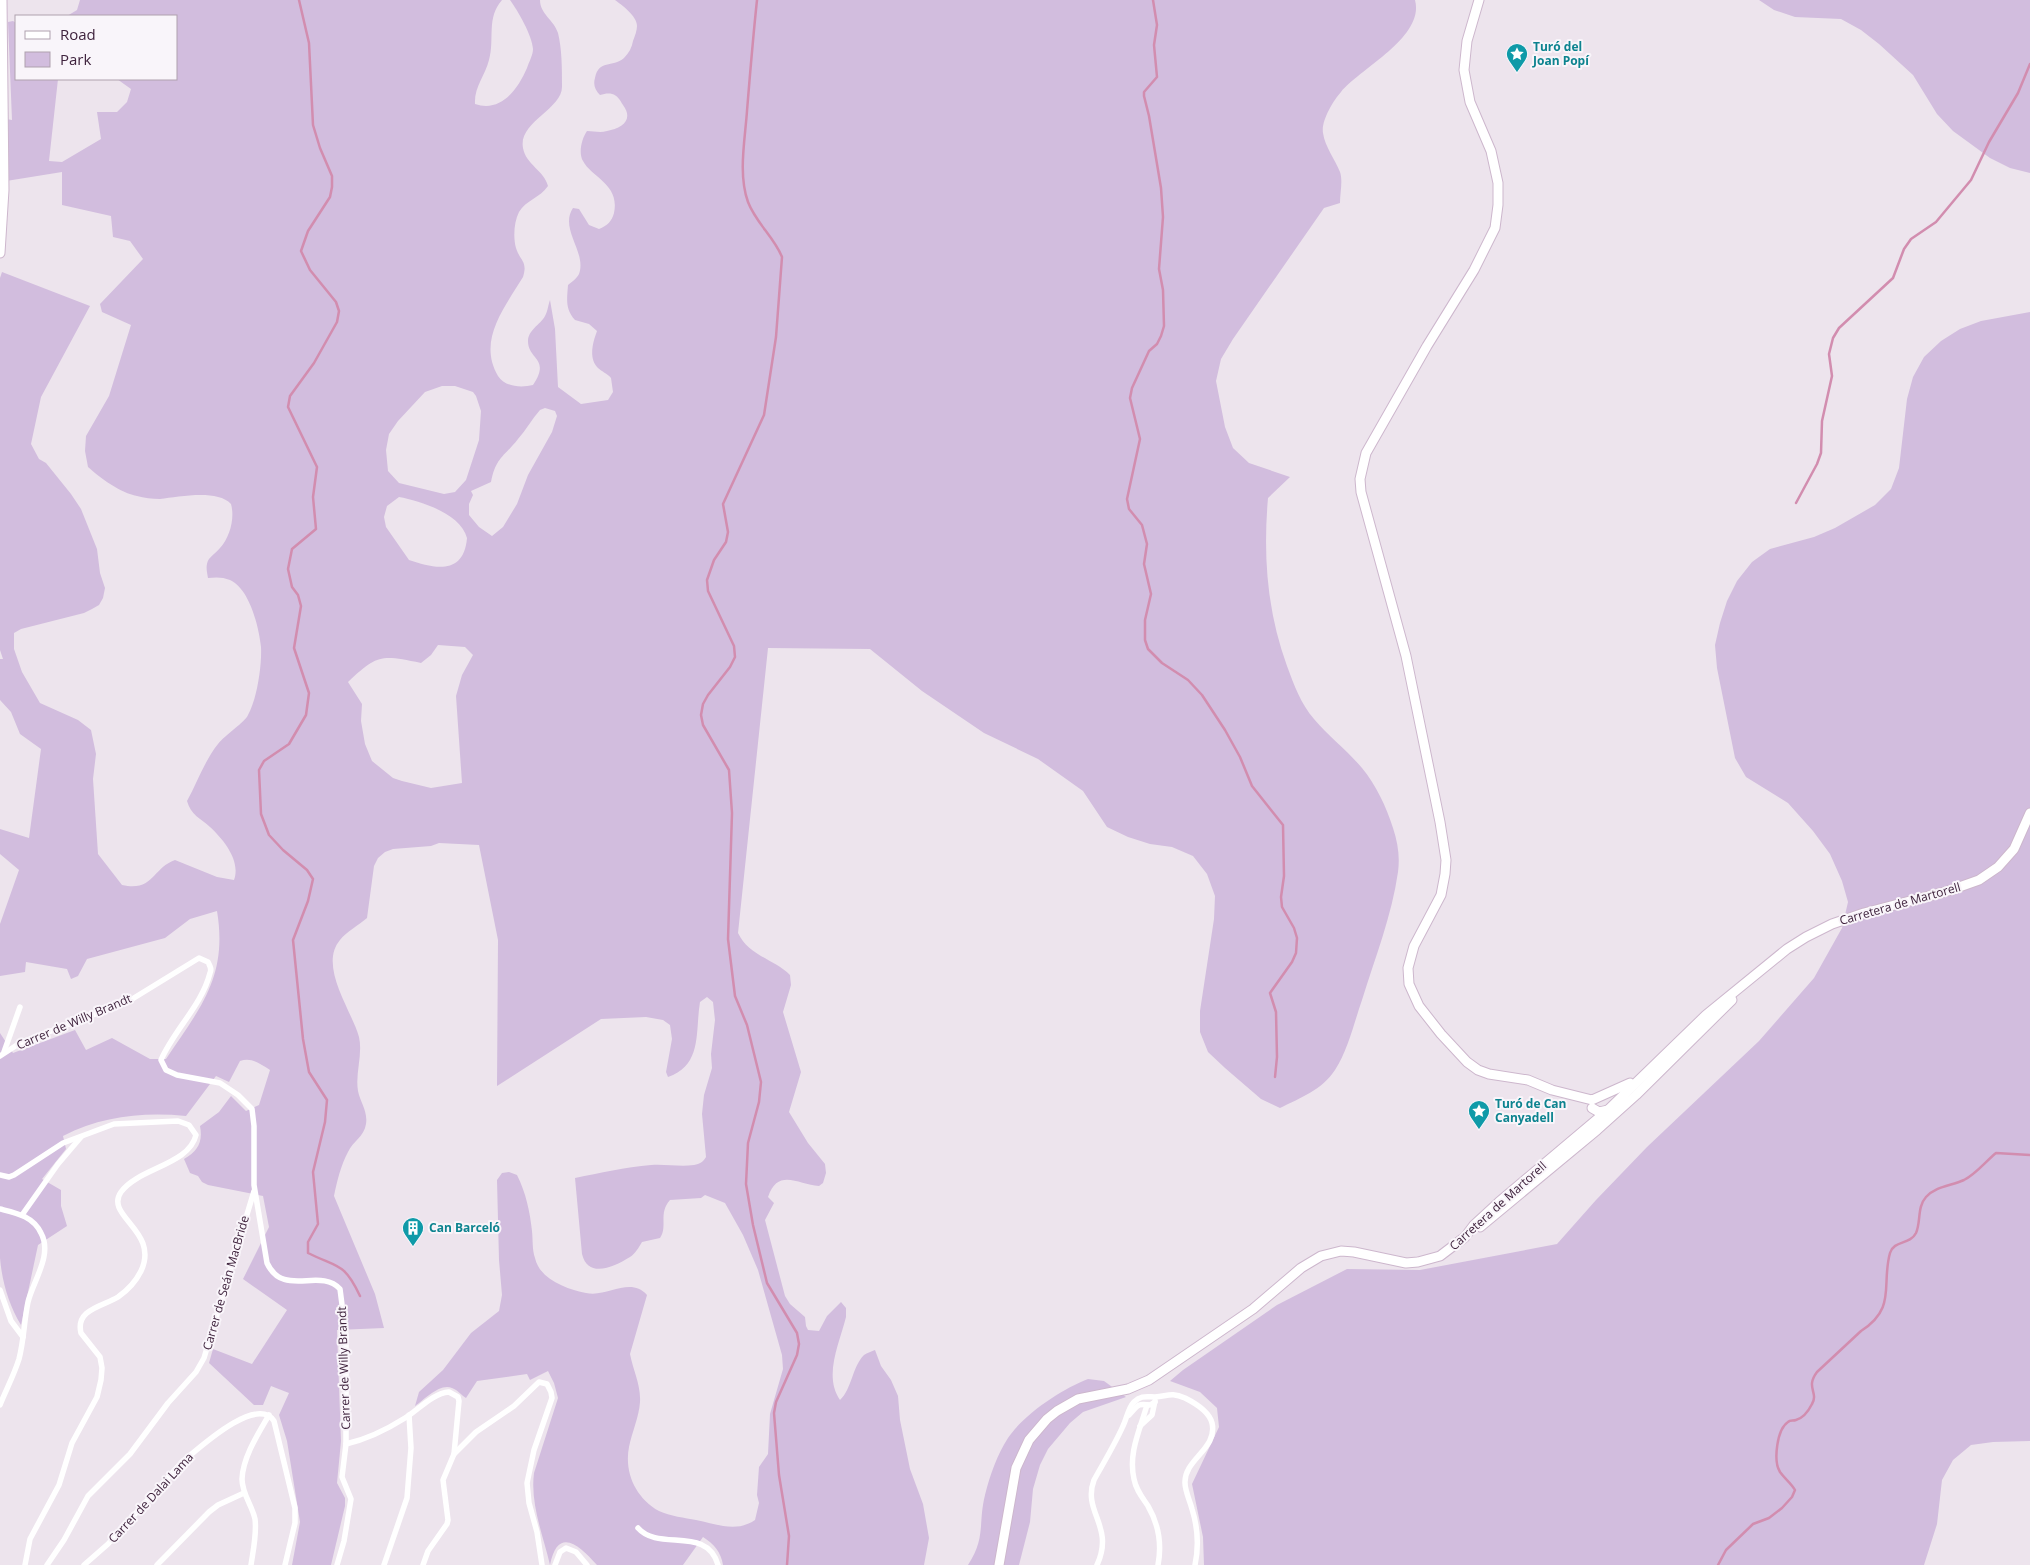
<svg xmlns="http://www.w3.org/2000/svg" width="2030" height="1565" font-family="'Open Sans',sans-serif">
	<rect width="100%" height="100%" fill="#ede4ed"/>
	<g fill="#d2bdde" fill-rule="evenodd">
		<path d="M80 0H502C486 18 495 39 489 60 485 76 474 87 475 104 501 113 518 89 527 68 529 62 533 55 533 49 532 35 518 11 510 0H540C540 14 554 20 558 33 562 49 562 69 562 86 563 109 518 122 523 148 526 165 544 170 548 186 540 198 526 200 519 212 514 222 513 237 516 248 520 261 528 261 523 277 505 307 477 340 498 376 505 387 521 388 533 385 551 358 528 360 528 341 528 330 540 325 545 316 548 311 548 305 550 300L555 329 558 387 581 404 608 400 613 392 611 378C607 373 602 372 598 368 588 358 593 342 597 331L589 324 575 320C565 309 567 299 568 285 572 282 577 278 579 274 587 252 559 229 573 208L579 209 589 225 599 229C607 226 612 221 614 213 620 184 592 178 583 161 578 153 582 138 587 131 594 131 600 133 607 131 622 128 634 120 623 105 620 100 617 95 612 94 608 93 604 94 600 95 595 90 593 85 595 78 599 59 612 68 624 58 629 53 632 47 633 41 635 36 637 30 637 26 637 16 622 5 615 0H1415C1425 37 1361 68 1341 92 1333 101 1321 121 1323 133 1325 147 1335 159 1340 172 1343 181 1340 193 1340 203L1324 208 1233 339 1221 359 1216 381 1225 427 1233 448 1249 463 1290 477 1268 498C1263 556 1267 611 1287 666 1294 685 1301 704 1314 719 1329 737 1347 750 1362 768 1376 785 1386 806 1393 828 1398 843 1400 857 1398 872 1392 915 1375 958 1362 1000 1354 1023 1348 1050 1335 1070 1322 1090 1300 1098 1280 1108L1261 1099 1225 1068 1208 1052 1200 1032V1011L1214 919 1215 896 1207 874 1193 856 1172 847 1150 844 1128 837 1107 827 1083 791 1038 759 984 733 922 691 870 649 768 648 738 933C749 956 774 959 790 975L791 985 783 1012 801 1072 789 1112 808 1143 825 1164 826 1173 823 1183 819 1186C799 1185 778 1167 768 1197L774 1203 765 1220 785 1296 790 1304 805 1317 806 1326 808 1330 819 1331 827 1316 841 1302 846 1308V1317C840 1342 823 1376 840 1400 852 1389 852 1367 864 1355 867 1353 872 1351 875 1350L881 1366 891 1380 898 1396 900 1420 910 1469 923 1504 929 1538 924 1565H723C721 1552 714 1544 703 1537L683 1565H597C580 1546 558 1525 550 1565 543 1535 530 1504 534 1473L558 1398 554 1383 548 1371 530 1380 527 1374 477 1381 466 1398C461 1395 458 1390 452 1388 440 1383 425 1399 415 1406L419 1392 443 1370 471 1333 499 1311 502 1295 499 1260 497 1180 502 1173 509 1172 517 1175C526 1193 530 1212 532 1231 533 1240 532 1249 535 1258 540 1280 567 1289 586 1293 607 1298 630 1276 647 1295L630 1354C633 1370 641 1385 640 1402 639 1417 632 1432 629 1447 624 1473 636 1498 659 1511 670 1516 685 1518 696 1520 717 1524 736 1533 755 1520L759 1503 757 1495 759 1467 768 1454 770 1414 783 1369 782 1355 758 1270 743 1235 725 1203 705 1195 701 1198 670 1200C658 1213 668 1227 660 1238L642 1242C639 1247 635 1254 630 1257 614 1267 588 1279 582 1254L575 1178C600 1173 625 1167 651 1165 666 1164 680 1167 694 1165 700 1164 703 1162 706 1157L702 1114 704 1095 712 1068 711 1054 715 1020 713 1002 707 997 700 1002C695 1031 703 1065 668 1077L666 1072 672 1039 670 1025 663 1020 646 1017 601 1019 497 1086 498 940 479 845 439 843 431 846 393 849 385 852 378 858 374 866 367 918C358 926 347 931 340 940 318 966 352 1011 359 1037 363 1055 355 1073 358 1091 360 1102 368 1111 366 1124 364 1137 353 1141 348 1152 341 1165 337 1181 334 1196L375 1294 384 1328 337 1330 341 1441 337 1483 345 1498V1506L331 1565H292L300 1522 287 1441 279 1415 289 1393 271 1386 263 1405H254L209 1363 213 1349 252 1364 287 1310 243 1279 269 1227 263 1196 208 1185 202 1182 198 1176 190 1173 184 1159C198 1151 203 1142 200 1126L219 1112 231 1096 246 1111 259 1105 270 1070C260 1064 252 1057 240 1061L229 1082 216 1076 186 1116C143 1112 102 1116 63 1136L66 1149 42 1179 61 1190V1206L67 1226 38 1245 21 1325C9 1305 2 1282 0 1258V1033L13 1053 75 1030 86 1050 112 1038 150 1059H166C200 1008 228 977 217 911L190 919 165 938 87 959 78 976 71 979 67 969 26 962 25 972 0 976V924L19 870 0 854V829L29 838 41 749 20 734 11 712 0 700V659H3L0 650V278L2 272 90 306 41 397 31 444 39 459 46 463 71 494 81 509 97 549 100 573 105 588 103 598 99 605 92 609 84 613 21 629 14 633V649L22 672 40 703 78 720 91 730 96 754 93 779 98 854 122 885C154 892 152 868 175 860L217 877 234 880C241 861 224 840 210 827 200 818 191 815 187 801 197 783 205 760 218 744 225 735 245 722 248 715 257 699 262 665 261 647 259 628 250 589 230 580 223 577 216 577 208 578 207 572 205 565 209 559 212 555 217 552 220 548 230 537 235 518 231 504 217 489 179 497 160 499 152 499 144 498 137 496 121 493 100 478 88 467L85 451 86 436 109 396 131 325 102 312 100 304 143 259 130 241 113 237 111 216 62 205V172L0 182V118L12 120 8 22 13 21 16 23V79H58L49 161 62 162 101 139 97 112H117L127 102 131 89 117 79H176V16H67L77 10ZM442 386H455L473 392 476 396 481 411 479 440 466 480 455 492 444 494 399 483 388 471 386 450 389 434 398 421 425 392ZM545 408 555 411 557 416 552 432 528 475 517 504 503 527 492 536 479 527 469 515V504L473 495 471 491 491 482C496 457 504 457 518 439 526 430 532 419 540 410ZM399 497C421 501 461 514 467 538 464 575 435 569 409 560L386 527 384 517 387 506ZM438 645 465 647 473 655 462 675 456 696 462 783 431 788 402 781 393 778 372 761 365 744 361 721 362 704 348 682C378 654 381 655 421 663L431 655Z"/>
		<path d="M1759 0H2030V173L2010 168 1990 158 1953 131 1937 114 1913 75 1879 44 1861 30 1841 19 1795 17 1774 10Z"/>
		<path d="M2030 312V1441L1993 1442 1971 1445 1953 1460 1942 1480 1937 1524 1924 1565H1204L1203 1537 1192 1484 1219 1427 1217 1408 1200 1392 1170 1381 1183 1370 1277 1305 1347 1269 1420 1270 1557 1244 1596 1200 1647 1147 1759 1041 1814 978 1842 928 1848 902 1842 881 1830 854 1813 831 1788 803 1746 777 1735 758 1717 668 1715 645 1720 623 1727 601 1737 581 1752 562 1770 549 1814 537 1835 528 1875 505 1891 489 1899 468 1907 399 1913 377 1924 357 1941 341 1960 329 1981 321Z"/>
		<path d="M1088 1379 1104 1381 1126 1397 1083 1412 1070 1423 1048 1449 1040 1465 1033 1489 1030 1522 1019 1565H968C986 1538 978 1523 985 1495 990 1475 997 1455 1008 1438 1024 1414 1062 1389 1088 1379Z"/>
	</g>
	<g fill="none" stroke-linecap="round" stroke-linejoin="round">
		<g stroke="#d28daf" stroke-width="2.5">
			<path d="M299 0 309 43 313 125 320 148 332 176V187L330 197 308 231 301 251 310 270 336 302 339 311 337 322 314 363 290 396 288 407 317 467 313 497 316 529 292 549 288 569 292 587 298 595 301 606 294 648 309 693 306 715 289 744 264 761 259 770 261 814 269 835 283 850 307 870 313 879 308 901 293 940 303 1039 309 1072 327 1100 325 1122 313 1172 318 1224 308 1242V1253C338 1268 344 1262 360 1296"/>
			<path d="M757 0C753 37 750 74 747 111 745 140 738 174 748 202 756 223 774 237 782 257L776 337 764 415 723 504 728 532 726 542 714 560 707 580 708 591 734 646 735 657 730 667 708 695 703 704 701 715 703 725 729 770 732 813 728 939 735 996 747 1025 761 1082 759 1102 748 1143 746 1184 753 1225 767 1283 797 1333 799 1344 797 1355 776 1402 774 1413 779 1475 789 1536 787 1565"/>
			<path d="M1153 0 1157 25 1154 45 1157 77 1144 92V96L1149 116 1161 188 1163 217 1159 269 1163 290 1164 326 1161 336 1157 344 1149 351 1132 388 1130 398 1140 439 1127 499 1129 509 1142 525 1147 544 1144 564 1151 594 1145 620V640L1148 649 1162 663 1188 680 1202 695 1225 730 1240 757 1252 786 1283 825 1284 876 1281 897 1282 907 1294 928 1297 938 1296 953 1292 962 1270 993 1276 1012 1277 1057 1275 1077"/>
			<path d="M1796 503 1817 464 1821 453 1822 421 1832 376 1829 354 1833 338 1839 328 1893 278 1904 249 1911 239 1936 222 1971 180 1989 142 2018 93 2030 64"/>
			<path d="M1718 1565 1726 1550 1753 1524 1769 1518 1782 1508 1792 1497 1795 1490C1791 1483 1785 1479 1780 1472 1773 1461 1777 1429 1788 1422 1790 1420 1793 1421 1796 1420 1803 1418 1809 1410 1812 1404 1819 1392 1805 1388 1817 1372L1861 1331C1897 1308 1881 1285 1890 1253 1894 1240 1910 1245 1916 1233 1921 1222 1917 1207 1926 1197 1936 1186 1951 1186 1964 1180 1976 1174 1985 1162 1996 1153L2030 1155"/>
		</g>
		<g stroke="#cdb7cd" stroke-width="11">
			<g id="secondary">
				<path d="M1479 0 1467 41 1464 70 1470 102 1491 151 1498 183V205L1495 228 1474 270 1427 346 1366 453 1360 479 1361 492 1406 656 1440 822 1446 860 1445 874 1441 895 1414 946 1408 968 1409 984 1419 1006 1441 1034 1467 1062 1478 1070 1489 1074 1528 1080 1552 1090 1592 1100 1630 1083"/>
				<path d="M0 253 4 190 2 0"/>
				<path d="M1592 1108 1599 1112 1608 1110"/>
				<path d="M1480 1227 1597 1130 1636 1095 1732 1000"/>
				<path d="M999 1565 1016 1468 1029 1440 1047 1419 1057 1411 1078 1399 1128 1389 1149 1380 1253 1309 1301 1268 1321 1256 1341 1251 1354 1252 1406 1263 1418 1262 1440 1256 1465 1237 1474 1225 1499 1202 1607 1111 1706 1015 1787 949 1806 937 1832 924 1864 913 1948 891 1979 880 1998 867 2014 849 2030 813"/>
			</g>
		</g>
		<g stroke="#fff" stroke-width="5.5">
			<path d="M4 1052 20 1007"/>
			<path d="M0 1056 20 1043 129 1001 199 958 208 962C210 966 212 969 210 973 202 1005 174 1030 161 1060L166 1070 177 1075 220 1083 238 1095 252 1109 254 1126V1185L267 1263C283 1298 320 1267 340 1289L346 1336V1444L342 1477 351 1499 344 1541 337 1565"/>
			<path d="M0 1175 9 1177 14 1175 63 1143 114 1124 178 1121 189 1125 196 1135C189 1165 138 1168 121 1192 104 1216 160 1231 141 1271 136 1281 128 1290 118 1297 104 1306 75 1309 81 1333L100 1357 102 1368 101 1380 97 1397 72 1443 59 1485 30 1539 25 1565"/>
			<path d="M0 1209C16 1213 33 1216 41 1233 53 1255 33 1281 28 1302 24 1321 24 1340 19 1359 14 1375 6 1390 0 1405"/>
			<path d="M22 1215 58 1164 81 1137"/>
			<path d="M0 1290 11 1321 23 1337"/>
			<path d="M1147 1405C1140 1430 1128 1453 1134 1479 1136 1490 1142 1497 1148 1506 1159 1525 1162 1544 1158 1565"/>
			<path d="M1129 1415C1138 1406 1136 1403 1150 1405L1155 1402"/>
			<path d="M1140 1426 1152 1415 1155 1401"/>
			<path d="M346 1444C368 1439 386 1430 405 1418 418 1410 433 1393 449 1392L458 1397 459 1401 454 1454"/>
			<path d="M638 1528C659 1552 707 1525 718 1565"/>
			<path d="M47 1565 64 1540 88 1496 130 1454 168 1403 196 1372 204 1358 254 1191"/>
			<path d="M84 1565 108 1544 181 1463C196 1451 256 1394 274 1421L295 1508V1523L285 1565"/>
			<path d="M157 1565 209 1512 218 1505 244 1493"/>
			<path d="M251 1565C253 1551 257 1534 255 1519 252 1505 242 1494 242 1479 243 1457 258 1434 269 1415"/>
			<path d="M384 1565 407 1498 411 1448 409 1415"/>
			<path d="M423 1565 428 1551 447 1524 448 1520 443 1480 454 1454 476 1432 514 1406 539 1382 547 1384 551 1392 552 1398 534 1450 527 1483 529 1503 537 1532 542 1565"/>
			<path d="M555 1565 560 1552 566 1548 576 1552 587 1565"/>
			<path d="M1097 1565C1115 1526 1082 1512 1094 1480 1104 1462 1115 1444 1123 1426 1127 1418 1128 1408 1134 1402 1141 1395 1147 1397 1155 1397 1168 1396 1171 1392 1185 1398 1195 1403 1209 1411 1212 1423 1218 1449 1184 1459 1185 1483 1185 1491 1190 1501 1192 1509 1198 1528 1199 1546 1195 1565"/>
		</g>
		<use href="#secondary" stroke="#fff" stroke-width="9"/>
	</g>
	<defs>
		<g id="sight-pin" transform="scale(1.125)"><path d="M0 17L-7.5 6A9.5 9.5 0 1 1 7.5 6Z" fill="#0f9aa8" stroke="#f9f5fa"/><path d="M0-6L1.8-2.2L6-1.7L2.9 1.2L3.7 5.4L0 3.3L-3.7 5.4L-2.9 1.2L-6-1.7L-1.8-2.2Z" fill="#fff"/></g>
		<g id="building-pin" transform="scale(1.125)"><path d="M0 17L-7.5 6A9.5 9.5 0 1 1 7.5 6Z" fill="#0f9aa8" stroke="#f9f5fa"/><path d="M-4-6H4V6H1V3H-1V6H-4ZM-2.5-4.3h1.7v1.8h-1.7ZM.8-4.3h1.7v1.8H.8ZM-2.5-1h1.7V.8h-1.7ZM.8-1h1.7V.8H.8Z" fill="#fff"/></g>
	</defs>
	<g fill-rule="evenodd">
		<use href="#sight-pin" x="1517" y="54"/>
		<use href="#sight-pin" x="1479" y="1111"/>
		<use href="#building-pin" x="413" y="1228"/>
	</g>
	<g text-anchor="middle" stroke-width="4" stroke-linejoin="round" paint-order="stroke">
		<g font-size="12" font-weight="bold" fill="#0d838f" stroke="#f9f5fa" text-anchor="start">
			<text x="1533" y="51">Turó del<tspan x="1533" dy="14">Joan Popí</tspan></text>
			<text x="1495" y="1108">Turó de Can<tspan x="1495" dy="14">Canyadell</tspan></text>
			<text x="429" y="1232">Can Barceló</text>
		</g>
		<g font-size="12" fill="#3f233d" stroke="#f9f5fa">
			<text transform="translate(1900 904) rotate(-16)" y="4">Carretera de Martorell</text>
			<text transform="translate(74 1022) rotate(-23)" y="4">Carrer de Willy Brandt</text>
			<text transform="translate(1498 1206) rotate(-42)" y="4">Carretera de Martorell</text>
			<text transform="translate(226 1283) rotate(-74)" y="4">Carrer de Seán MacBride</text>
			<text transform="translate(344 1368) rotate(-92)" y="4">Carrer de Willy Brandt</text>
			<text transform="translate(151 1498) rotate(-47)" y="4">Carrer de Dalai Lama</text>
		</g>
	</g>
	<rect x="15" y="15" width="162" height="65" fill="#f9f5fa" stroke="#afa1ae"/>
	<rect x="25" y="31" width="25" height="8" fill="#ffffff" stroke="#afa1ae"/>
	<text x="60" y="40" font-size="15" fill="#3f233d">Road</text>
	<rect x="25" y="52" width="25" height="15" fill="#d2bdde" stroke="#afa1ae"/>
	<text x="60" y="65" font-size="15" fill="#3f233d">Park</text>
</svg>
